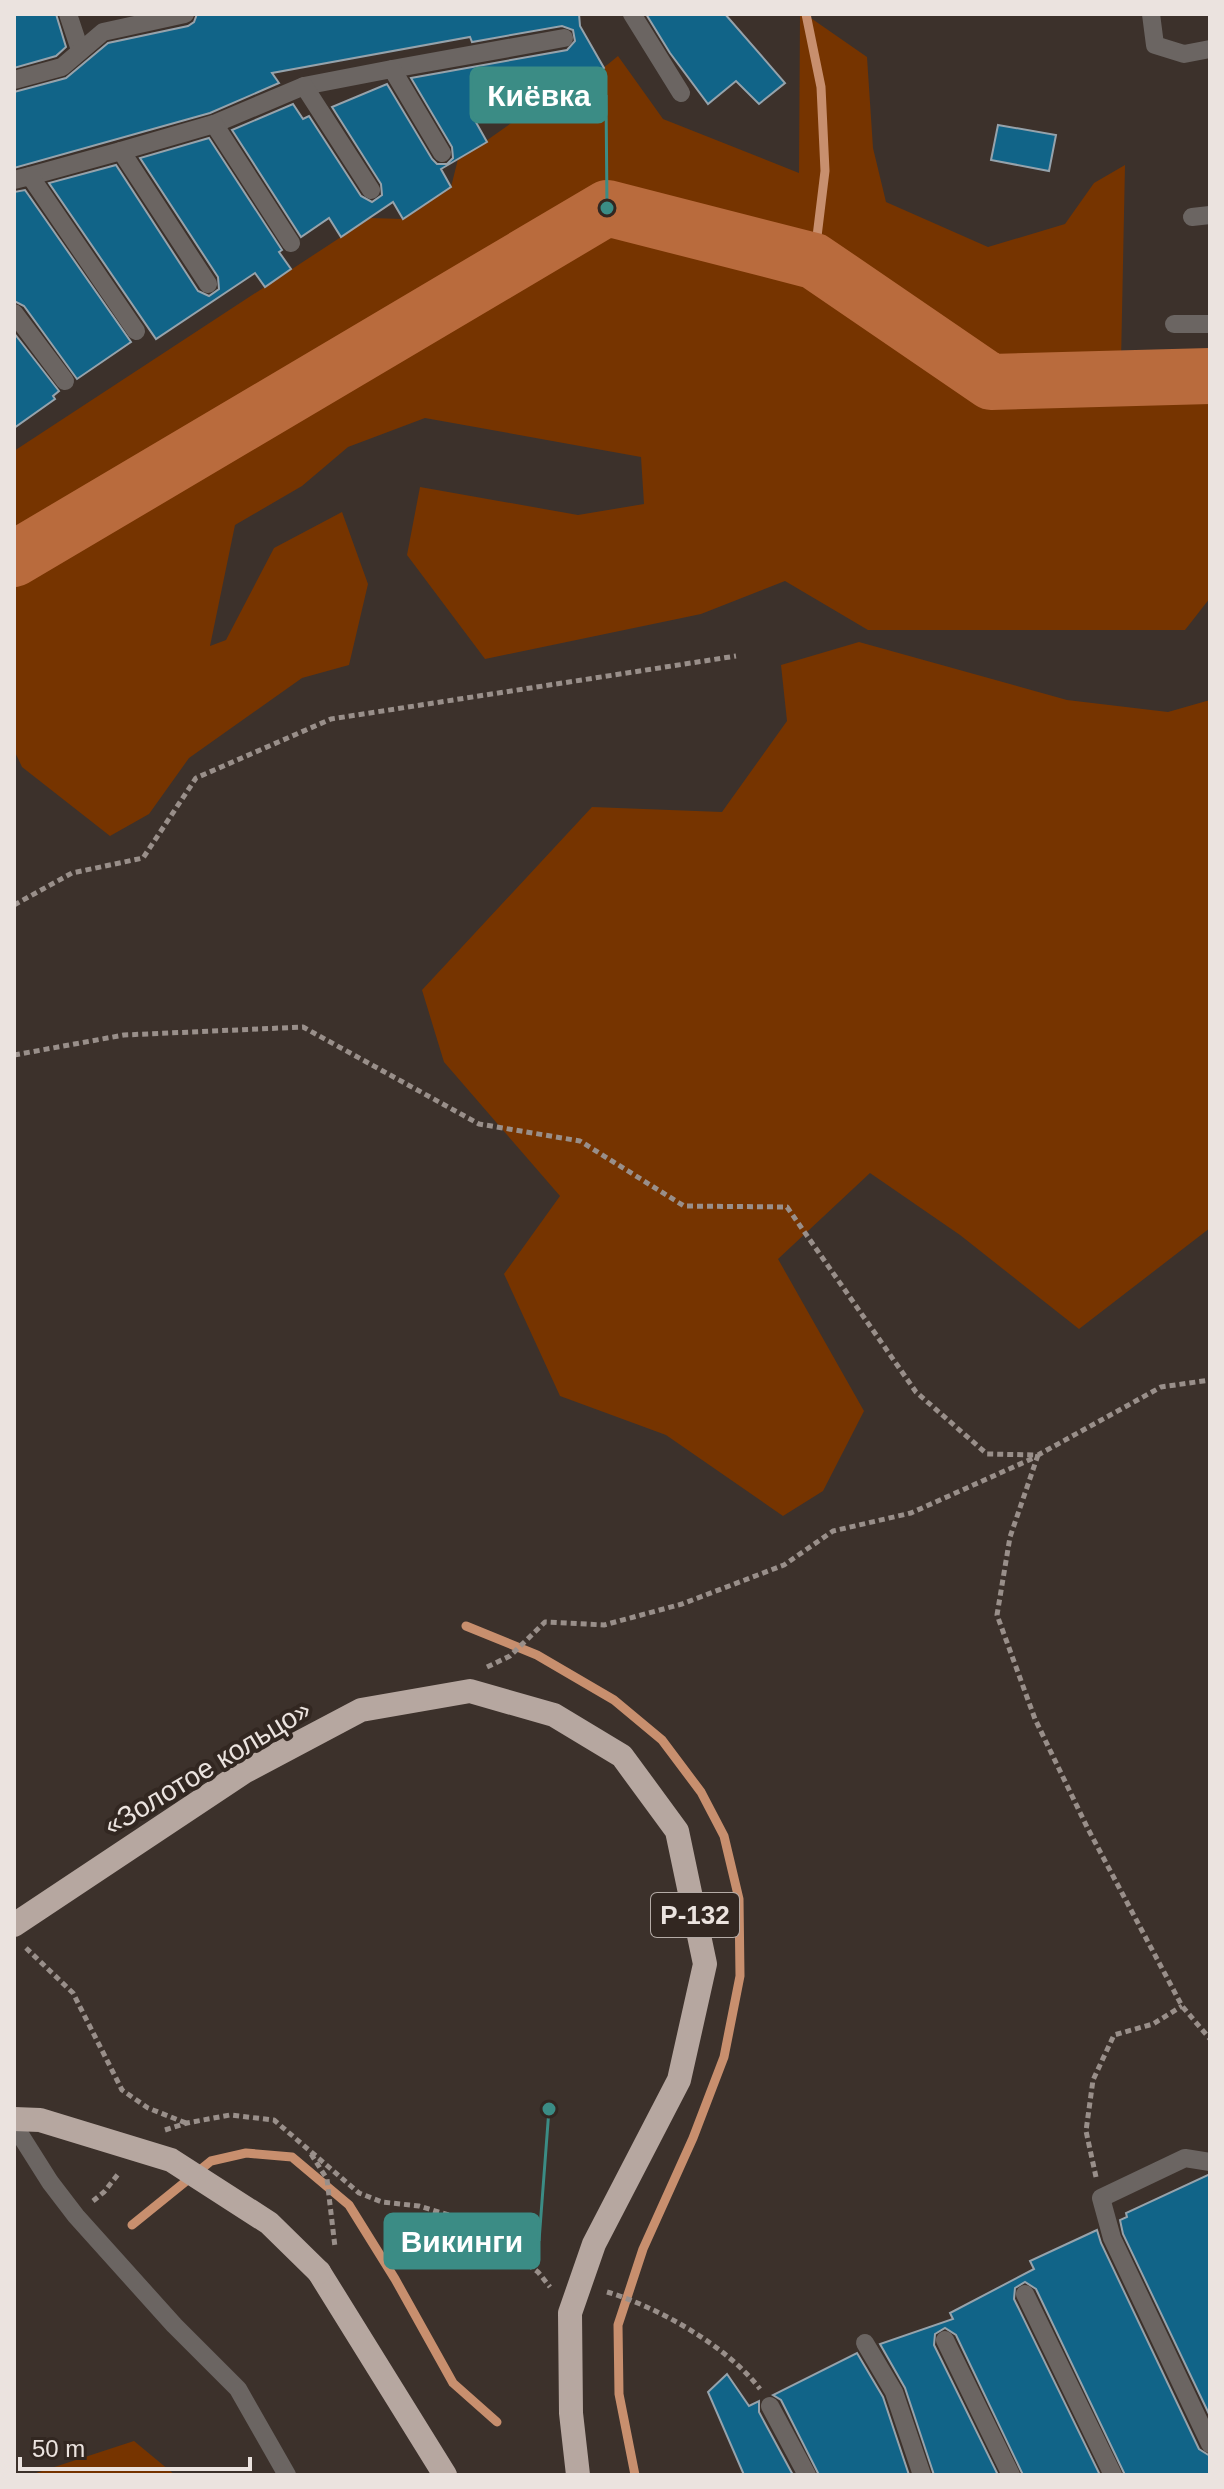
<svg xmlns="http://www.w3.org/2000/svg" width="1224" height="2489" font-family="Arial,sans-serif">
	<rect width="100%" height="100%" fill="#3c312b"/>
	<g fill="#763400">
		<path d="M800 14H805L867 57 873 148 886 202 988 247 1065 224 1094 183 1125 165 1121 362 1210 366V598L1185 630H868L785 581 701 614 485 659 407 555 420 487 578 515 644 504 641 457 425 418 348 447 302 486 235 525 210 646 226 640 274 548 342 512 368 584 349 665 302 678 189 758 149 814 110 836 22 767 14 750V451L370 218 403 219 451 187 458 159C484 144 507 125 532 109 561 92 593 78 618 56L663 119 799 173Z"/>
		<path d="M859 642 1067 700 1168 712 1210 700V1228L1079 1329 960 1235 870 1173 778 1259 864 1411 823 1491 783 1516 666 1435 560 1396 504 1274 560 1196 444 1062 422 990 592 807 722 812 787 721 781 665Z"/>
		<path d="M134 2441 175 2475H30Z"/>
	</g>
	<g fill="none" stroke-linecap="round" stroke-linejoin="round">
		<g stroke="#c88f6e" stroke-width="9">
			<path d="M806 14 821 87 825 171 814 261"/>
			<path d="M466 1626 537 1655 614 1700 662 1740 701 1792 724 1836 739 1899 740 1976 724 2057 693 2138 643 2249 618 2325 619 2394 635 2475"/>
			<path d="M132 2225 211 2161 246 2153 292 2157 349 2205 395 2279 453 2383 497 2422"/>
		</g>
		<path stroke="#b96b3d" stroke-width="56" d="M14 559 607 208 814 261 991 382 1210 376"/>
	</g>
	<g fill="#116488" stroke="#96a3ac" stroke-width="2">
		<path d="M14 14H56L66 47 56 56 14 68Z"/>
		<path d="M197 14H579L580 26 604 68 529 111 519 91 473 117 487 142 441 169 451 187 403 219 393 202 341 237 329 218 301 237 232 130 293 104 303 119 309 116 361 196 372 202 382 195 381 184 332 107 387 84 432 159 437 164H447L453 158 452 147 411 78 567 50 575 41 573 30 562 26 472 42 470 37 272 73 279 83 210 113 14 168V92L66 78 108 43 188 26 194 22Z"/>
		<path d="M646 14H725L785 83 759 104 736 81 708 104 670 53Z"/>
		<path d="M998 125 1056 135 1049 171 991 160Z"/>
		<path d="M209 138 282 250 279 252 291 269 265 287 255 273 156 339 49 183 116 165 198 291 209 296 219 289 218 277 140 158Z"/>
		<path d="M25 190 131 342 77 379 24 306 14 301V192Z"/>
		<path d="M14 333 59 391 53 396 55 399 14 428Z"/>
		<path d="M1210 2174V2416L1123 2234 1120 2220 1127 2217 1126 2213Z"/>
		<path d="M1097 2230 1101 2243 1199 2449 1210 2456V2475H1125L1036 2289 1025 2282 1015 2288 1014 2299 1100 2475H1023L956 2335 945 2328 935 2334 934 2345 998 2475H934L905 2388 880 2344 953 2319 950 2313 1034 2269 1030 2261Z"/>
		<path d="M857 2353 883 2397 909 2475H819L781 2400 773 2395Z"/>
		<path d="M727 2374 749 2406 759 2401V2412L793 2475H744L708 2392Z"/>
	</g>
	<g fill="none" stroke-linecap="round" stroke-linejoin="round">
		<g stroke="#998f8a" stroke-width="5" stroke-dasharray="6 4" stroke-linecap="butt">
			<path d="M14 905 72 873 143 858 196 778 331 719 736 656"/>
			<path d="M14 1055 124 1035 303 1027 479 1124 580 1141 684 1206 787 1207 916 1392 987 1454 1038 1455 1161 1387 1210 1380"/>
			<path d="M1038 1455 1010 1537 997 1615 1035 1719 1087 1827 1182 2006 1210 2039"/>
			<path d="M487 1667 510 1656 545 1622 604 1625 682 1604 784 1565 833 1531 911 1513 1038 1456"/>
			<path d="M26 1948 73 1993 122 2090 148 2108 186 2123"/>
			<path d="M165 2130 187 2123 230 2115 274 2120 359 2193 382 2202 419 2206 462 2219 483 2230 538 2272 550 2287"/>
			<path d="M311 2154 327 2179 335 2247"/>
			<path d="M1096 2177 1086 2131 1093 2080 1114 2035 1153 2024 1182 2006"/>
			<path d="M93 2201 104 2192 119 2173"/>
			<path d="M607 2292C658 2307 727 2346 760 2389"/>
		</g>
		<g stroke="#6b6562" stroke-width="18">
			<path d="M68 14 80 50"/>
			<path d="M632 14 681 93"/>
			<path d="M1151 14 1155 45 1184 54 1210 49"/>
			<path d="M392 69 564 38"/>
			<path d="M14 80 62 67 103 32 185 14"/>
			<path d="M304 86 392 69 442 153"/>
			<path d="M214 124 304 86 371 190"/>
			<path d="M121 151 214 124 291 243"/>
			<path d="M30 176 121 151 208 284"/>
			<path d="M14 180 30 176 136 331"/>
			<path d="M1192 217 1210 215"/>
			<path d="M14 313 65 381"/>
			<path d="M1174 324H1210"/>
			<path d="M14 2125 50 2182 76 2216 174 2325 238 2389 287 2475"/>
			<path d="M1210 2162 1185 2158 1101 2198 1112 2238 1210 2444"/>
			<path d="M1025 2294 1113 2475"/>
			<path d="M945 2340 1011 2475"/>
			<path d="M865 2343 894 2392 922 2475"/>
			<path d="M770 2406 807 2475"/>
		</g>
		<g stroke="#b6a7a0" stroke-width="24">
			<path d="M14 1925 244 1772 361 1710 470 1691 554 1715 622 1756 677 1831 705 1964 679 2080 594 2244 570 2313 571 2413 578 2475"/>
			<path d="M319 2272 445 2475"/>
		</g>
		<path stroke="#b6a7a0" stroke-width="24" d="M14 2119 40 2120 171 2160 269 2223 319 2272"/>
	</g>
	<g text-anchor="middle" stroke-width="8" stroke-linejoin="round" paint-order="stroke">
		<rect fill="#322721" stroke="#b4aba6" stroke-width="2" x="651" y="1893" width="88" height="44" rx="6"/>
		<g font-size="26" font-weight="bold" fill="#ebe3df">
			<text x="695" y="1924">Р-132</text>
		</g>
		<g font-size="28" fill="#ebe3df" stroke="#322721">
			<text transform="translate(207 1767) rotate(-31)" y="10">«Золотое кольцо»</text>
		</g>
	</g>
	<path fill="none" stroke="#3b8c85" stroke-width="3" d="M607 208L606 95M549 2109L539 2241"/>
	<g fill="#3b8c85" stroke="#322721" stroke-width="3">
		<circle cx="607" cy="208" r="8"/>
		<circle cx="549" cy="2109" r="8"/>
	</g>
	<g fill="#3b8c85" stroke="#3b8c85" stroke-width="3">
		<rect x="471" y="68" width="135" height="54" rx="8"/>
		<rect x="385" y="2214" width="154" height="54" rx="8"/>
	</g>
	<g font-size="30" text-anchor="middle" font-weight="bold" fill="#fff">
		<text x="539" y="106">Киёвка</text>
		<text x="462" y="2252">Викинги</text>
	</g>
	<rect width="1224" height="2489" fill="none" stroke="#ebe3df" stroke-width="32"/>
	<path d="M20 2457v12h230v-12" fill="none" stroke="#ebe3df" stroke-width="4"/>
	<text x="32" y="2457" font-size="24" fill="#ebe3df" stroke="#322721" stroke-width="6" paint-order="stroke">50 m</text>
</svg>
